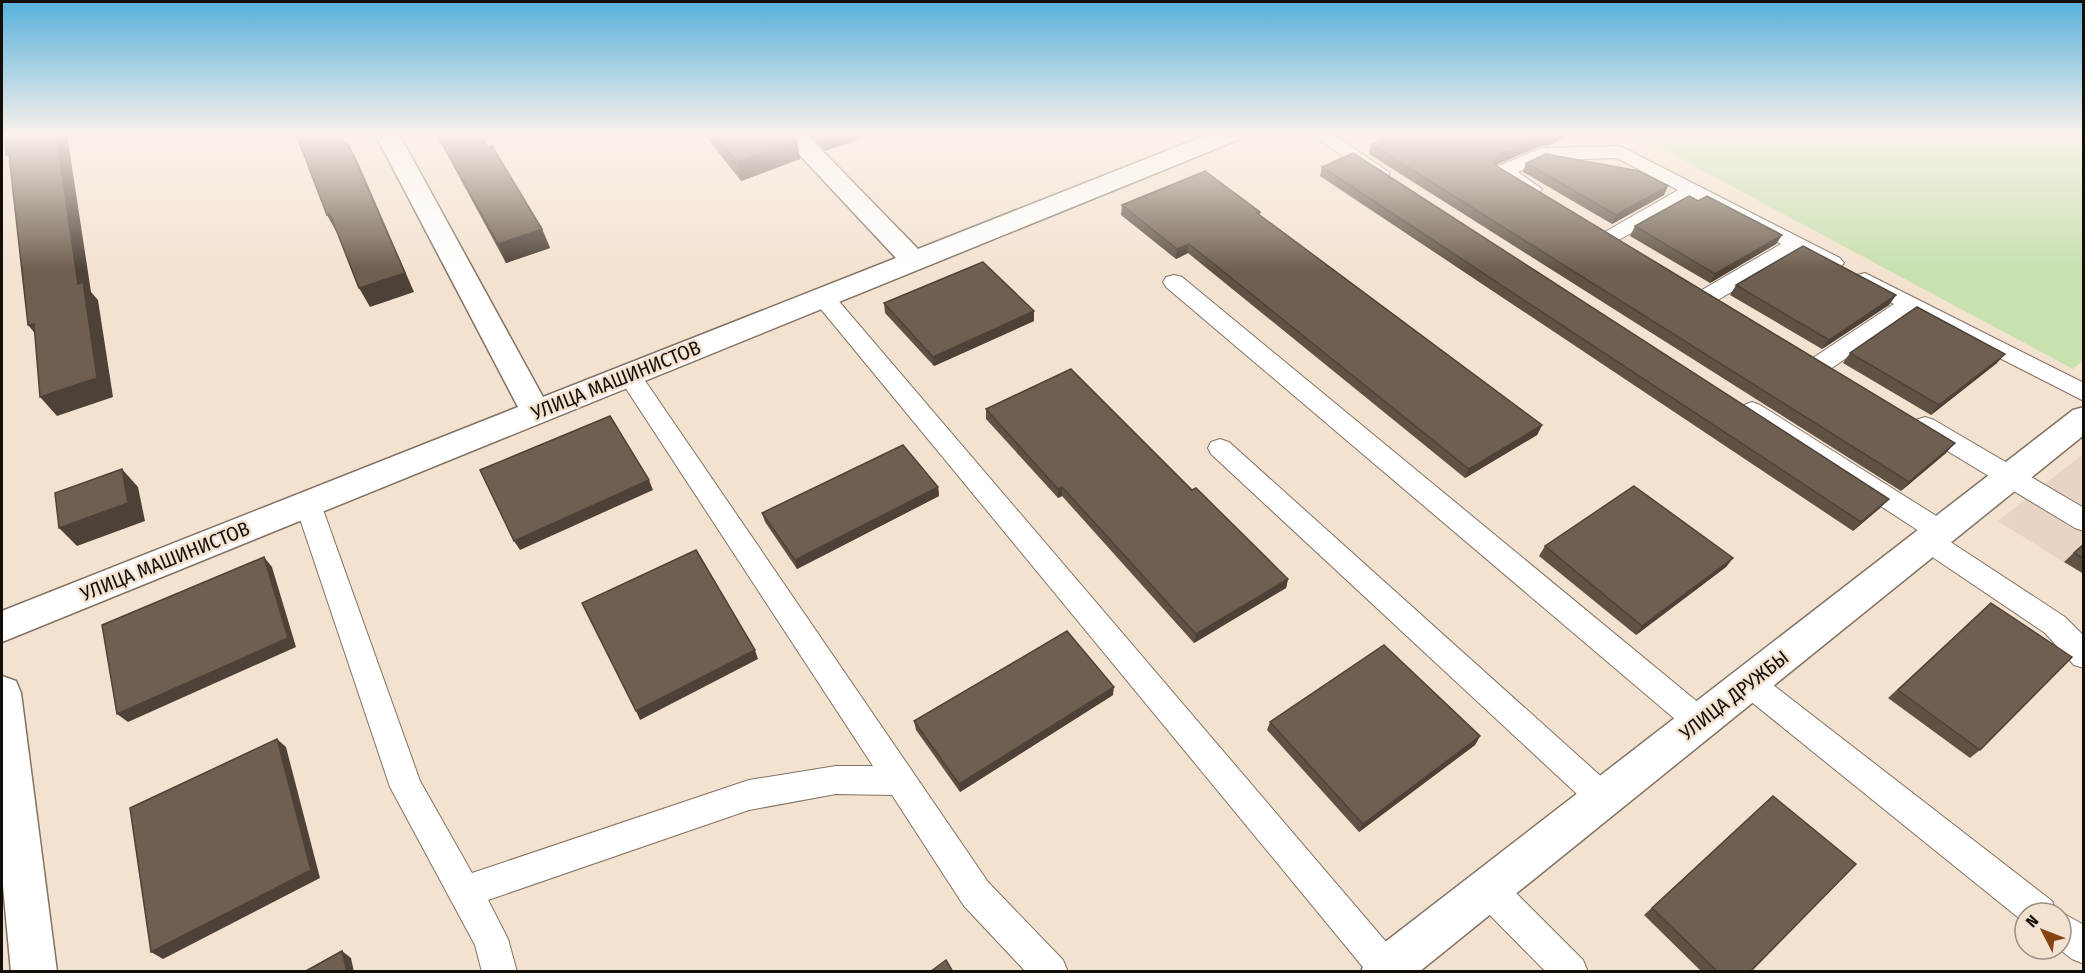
<svg xmlns="http://www.w3.org/2000/svg" width="2085" height="973" font-family="'Fira Sans Condensed',sans-serif">
	<rect width="100%" height="100%" fill="#f4e2d1"/>
	<path fill="#e8d3c5" d="M2083 454V574L1998 521Z"/>
	<path fill="#c7e1af" d="M1634 134H2058L2083 145V360L2073 369Z"/>
	<g fill="none" stroke-linecap="round" stroke-linejoin="round">
		<g stroke="#827263" stroke-width="2">
			<g id="lane">
				<path d="M1311 134H1333L1390 173 1387 177H1373Z"/>
				<path d="M1620 146 1840 258 1844 263 1840 268 1833 270 1826 268 1797 253 1716 301 1708 303 1700 301 1697 296 1700 291 1781 244 1693 198 1617 241 1610 243 1603 241 1600 237 1603 233 1678 190 1617 158 1545 160 1518 172 1542 189 1539 193C1525 197 1502 183 1493 171L1496 167 1542 148Z"/>
				<path d="M1865 273 2084 383V401L1911 313 1829 370 1821 372 1813 370 1809 364 1813 358 1894 304 1857 285 1854 280 1857 275Z"/>
				<path d="M1174 275 1182 277 1711 713 1715 722 1711 731 1700 735 1689 731 1166 287 1163 282 1166 277Z"/>
				<path d="M823 290 831 292 1399 957 1403 972H1367L815 302 812 297 815 292Z"/>
				<path d="M629 367 637 369 988 882 1063 960 1068 972H1026L964 906 892 795 836 794 749 810 488 900 508 939 517 972H482L475 945 390 787 295 504 299 497 308 494 317 497 321 504 420 781 472 873 749 780 836 766H873L621 381 617 375 621 369Z"/>
				<path d="M1752 402 1760 405 1949 524 1953 531 1946 539 2065 617 2084 636V668L2074 665 2045 633 1919 548 1915 541 1922 533 1744 417 1740 411 1744 405Z"/>
				<path d="M1925 417 1934 420 2084 508V531L2075 528 1916 432 1913 426 1916 420Z"/>
				<path d="M1220 439 1229 442 1614 788 1619 798 1614 808 1603 813 1592 808 1211 454 1208 448 1211 442Z"/>
				<path d="M1749 670 1759 674 2052 901 2057 913H2025V923L1739 692 1734 683 1739 674Z"/>
				<path d="M1488 873 1500 877 1583 960 1588 972H1546L1476 901 1471 889 1476 877Z"/>
				<path d="M2061 912 2084 925V964L2072 959 2059 949H2061V913H2058Z"/>
			</g>
		</g>
		<g stroke="#827263" stroke-width="3">
			<g id="street">
				<path d="M375 134H399L543 397 896 258 780 134H806L918 249 1209 134H1243L1240 139 2 642V611L518 407Z"/>
				<path d="M2084 407V435L1419 972H1361L1367 956 2073 410Z"/>
				<path d="M2 676 16 681 21 693 57 972H11L2 875Z"/>
			</g>
		</g>
		<use href="#lane" fill="#fff" fill-rule="evenodd"/>
		<use href="#street" fill="#fff" fill-rule="evenodd"/>
	</g>
	<g fill="#5f5245">
		<path d="M436 134H480L488 148 542 229 550 248 506 263Z"/>
		<path d="M704 134H791L797 141 800 159 741 181Z"/>
		<path d="M809 134H874L825 151Z"/>
		<path d="M1393 134H1571L1548 146H1541L1496 165 1498 167 1946 453 1901 491 1369 154 1371 144Z"/>
		<path d="M1526 163 1664 195 1612 224 1523 172Z"/>
		<path d="M1322 167 1880 508 1853 531 1320 176Z"/>
		<path d="M1698 201 1782 235 1776 244 1710 283 1630 236 1635 226Z"/>
		<path d="M1122 205 1260 212V215L1542 425 1537 435 1465 478 1188 253 1176 259 1121 215Z"/>
		<path d="M1736 285 1896 295 1889 305 1822 349 1730 295Z"/>
		<path d="M884 303 1034 311V321L934 366 885 313Z"/>
		<path d="M1850 353 1997 363 1931 415 1843 363Z"/>
		<path d="M986 409 1192 490 1288 579 1286 588 1194 643 1062 496 1058 498 986 419Z"/>
		<path d="M938 487 939 496 797 569 765 522 762 513Z"/>
		<path d="M2084 543V574L2064 562Z"/>
		<path d="M1545 546 1733 558 1726 567 1636 635 1539 556Z"/>
		<path d="M1991 603 1980 750 1970 758 1888 698Z"/>
		<path d="M1113 695 960 792 916 730 914 721Z"/>
		<path d="M1270 722 1480 736 1475 745 1359 832 1267 730Z"/>
		<path d="M1773 796 1750 972H1702L1644 915Z"/>
	</g>
	<g fill="#4e4238">
		<path d="M56 134H67L91 292 98 300 113 397 57 416 40 397Z"/>
		<path d="M823 134H874L825 151Z"/>
		<path d="M1556 134H1571L1548 146 1552 136Z"/>
		<path d="M1545 137 1541 146 1495 165 1494 163 1498 155Z"/>
		<path d="M797 141 800 159 741 181 737 162Z"/>
		<path d="M347 142 357 160 414 292 370 307 359 288Z"/>
		<path d="M1668 186 1664 195 1612 224 1616 215Z"/>
		<path d="M330 214 340 232 337 233 327 215Z"/>
		<path d="M542 229 550 248 506 263 498 244Z"/>
		<path d="M1782 235 1776 244 1710 283 1715 274Z"/>
		<path d="M1189 244 1188 253 1176 259 1177 249Z"/>
		<path d="M1896 295 1889 305 1822 349 1829 340Z"/>
		<path d="M1034 311V321L934 366 933 357Z"/>
		<path d="M34 324 44 344 28 325Z"/>
		<path d="M2005 354 1997 363 1931 415 1939 405Z"/>
		<path d="M1542 425 1537 435 1465 478 1469 469Z"/>
		<path d="M1955 443 1946 453 1901 491 1909 482Z"/>
		<path d="M122 469 138 487 145 521 77 546 59 528Z"/>
		<path d="M649 480 653 490 520 550 514 541Z"/>
		<path d="M938 487 939 496 797 569 795 560Z"/>
		<path d="M1062 487V496L1058 498V489Z"/>
		<path d="M1889 499 1880 508 1853 531 1861 522Z"/>
		<path d="M264 557 272 567 296 647 128 722 117 714Z"/>
		<path d="M1733 558 1726 567 1636 635 1642 626Z"/>
		<path d="M1288 579 1286 588 1194 643 1196 634Z"/>
		<path d="M755 650 758 659 640 720 636 711Z"/>
		<path d="M1114 687 1113 695 960 792 959 784Z"/>
		<path d="M1480 736 1475 745 1359 832 1363 824Z"/>
		<path d="M277 739 286 747 320 878 163 959 151 952Z"/>
		<path d="M342 951 351 958 354 972H347Z"/>
	</g>
	<g fill="#6f5f50" stroke="#4e4238" stroke-width="1.5">
		<path d="M5 134H56L78 284 83 282 97 378 40 397 34 324 28 325 9 155H6Z"/>
		<path d="M296 134H341L345 143 347 142 405 273 359 288 330 214 327 215Z"/>
		<path d="M437 134H480L488 148 492 146 542 229 498 244Z"/>
		<path d="M714 134H791L797 141 737 162Z"/>
		<path d="M1393 134H1556L1552 136 1545 137 1498 155 1494 163 1498 167 1955 443 1909 482 1371 144Z"/>
		<path d="M1353 153 1889 499 1861 522 1322 167Z"/>
		<path d="M1546 154 1639 171 1668 186 1616 215 1526 163Z"/>
		<path d="M1205 171 1260 212 1257 213 1542 425 1469 469 1189 244 1177 249 1122 205Z"/>
		<path d="M1689 196 1698 201 1707 196 1782 235 1715 274 1635 226Z"/>
		<path d="M1803 246 1896 295 1829 340 1736 285Z"/>
		<path d="M983 262 1034 311 933 357 884 303Z"/>
		<path d="M1917 307 2005 354 1939 405 1850 353Z"/>
		<path d="M1071 369 1192 490 1196 488 1288 579 1196 634 1062 487 1058 489 986 409Z"/>
		<path d="M610 416 649 480 514 541 480 470Z"/>
		<path d="M903 445 938 487 795 560 762 513Z"/>
		<path d="M122 469 128 503 59 528 55 493Z"/>
		<path d="M1634 486 1733 558 1642 626 1545 546Z"/>
		<path d="M2084 544V559L2074 553Z"/>
		<path d="M696 550 755 650 636 711 582 603Z"/>
		<path d="M264 557 288 638 117 714 102 625Z"/>
		<path d="M1991 603 2072 657 1980 750 1898 690Z"/>
		<path d="M1067 631 1114 687 959 784 914 721Z"/>
		<path d="M1384 645 1480 736 1363 824 1270 722Z"/>
		<path d="M277 739 311 870 151 952 130 808Z"/>
		<path d="M1773 796 1856 864 1750 972H1718L1652 908Z"/>
		<path d="M342 951 347 972H304Z"/>
		<path d="M946 960 953 972H930Z"/>
	</g>
	<linearGradient id="sky" x2="0" y2="1"><stop stop-color="#56b0dc"/><stop offset="0.5" stop-color="#faf2ea"/><stop offset="1" stop-color="#faf2ea" stop-opacity="0"/></linearGradient>
	<rect width="2085" height="270" fill="url(#sky)"/>
	<g text-anchor="middle" stroke-width="5" stroke-linejoin="round" paint-order="stroke">
		<g font-size="20" fill="#140e08" stroke="#f4e2d1">
			<text transform="translate(616 380) rotate(-22)" y="7">УЛИЦА МАШИНИСТОВ</text>
			<text transform="translate(165 561) rotate(-22)" y="7">УЛИЦА МАШИНИСТОВ</text>
			<text transform="translate(1734 695) rotate(-38)" y="7">УЛИЦА ДРУЖБЫ</text>
		</g>
	</g>
	<rect width="2085" height="973" fill="none" stroke="#140e08" stroke-width="6"/>
	<g transform="translate(2043 931) rotate(312)"><circle r="28" fill="#f4e2d1" stroke="#9a8d81" stroke-width="1.5"/>
	<path d="M0-4.5L10 22L0 15L-10 22Z" fill="#874413"/>
	<text y="-9" font-size="16" font-weight="bold" text-anchor="middle" fill="#140e08">N</text>
	</g>
</svg>
